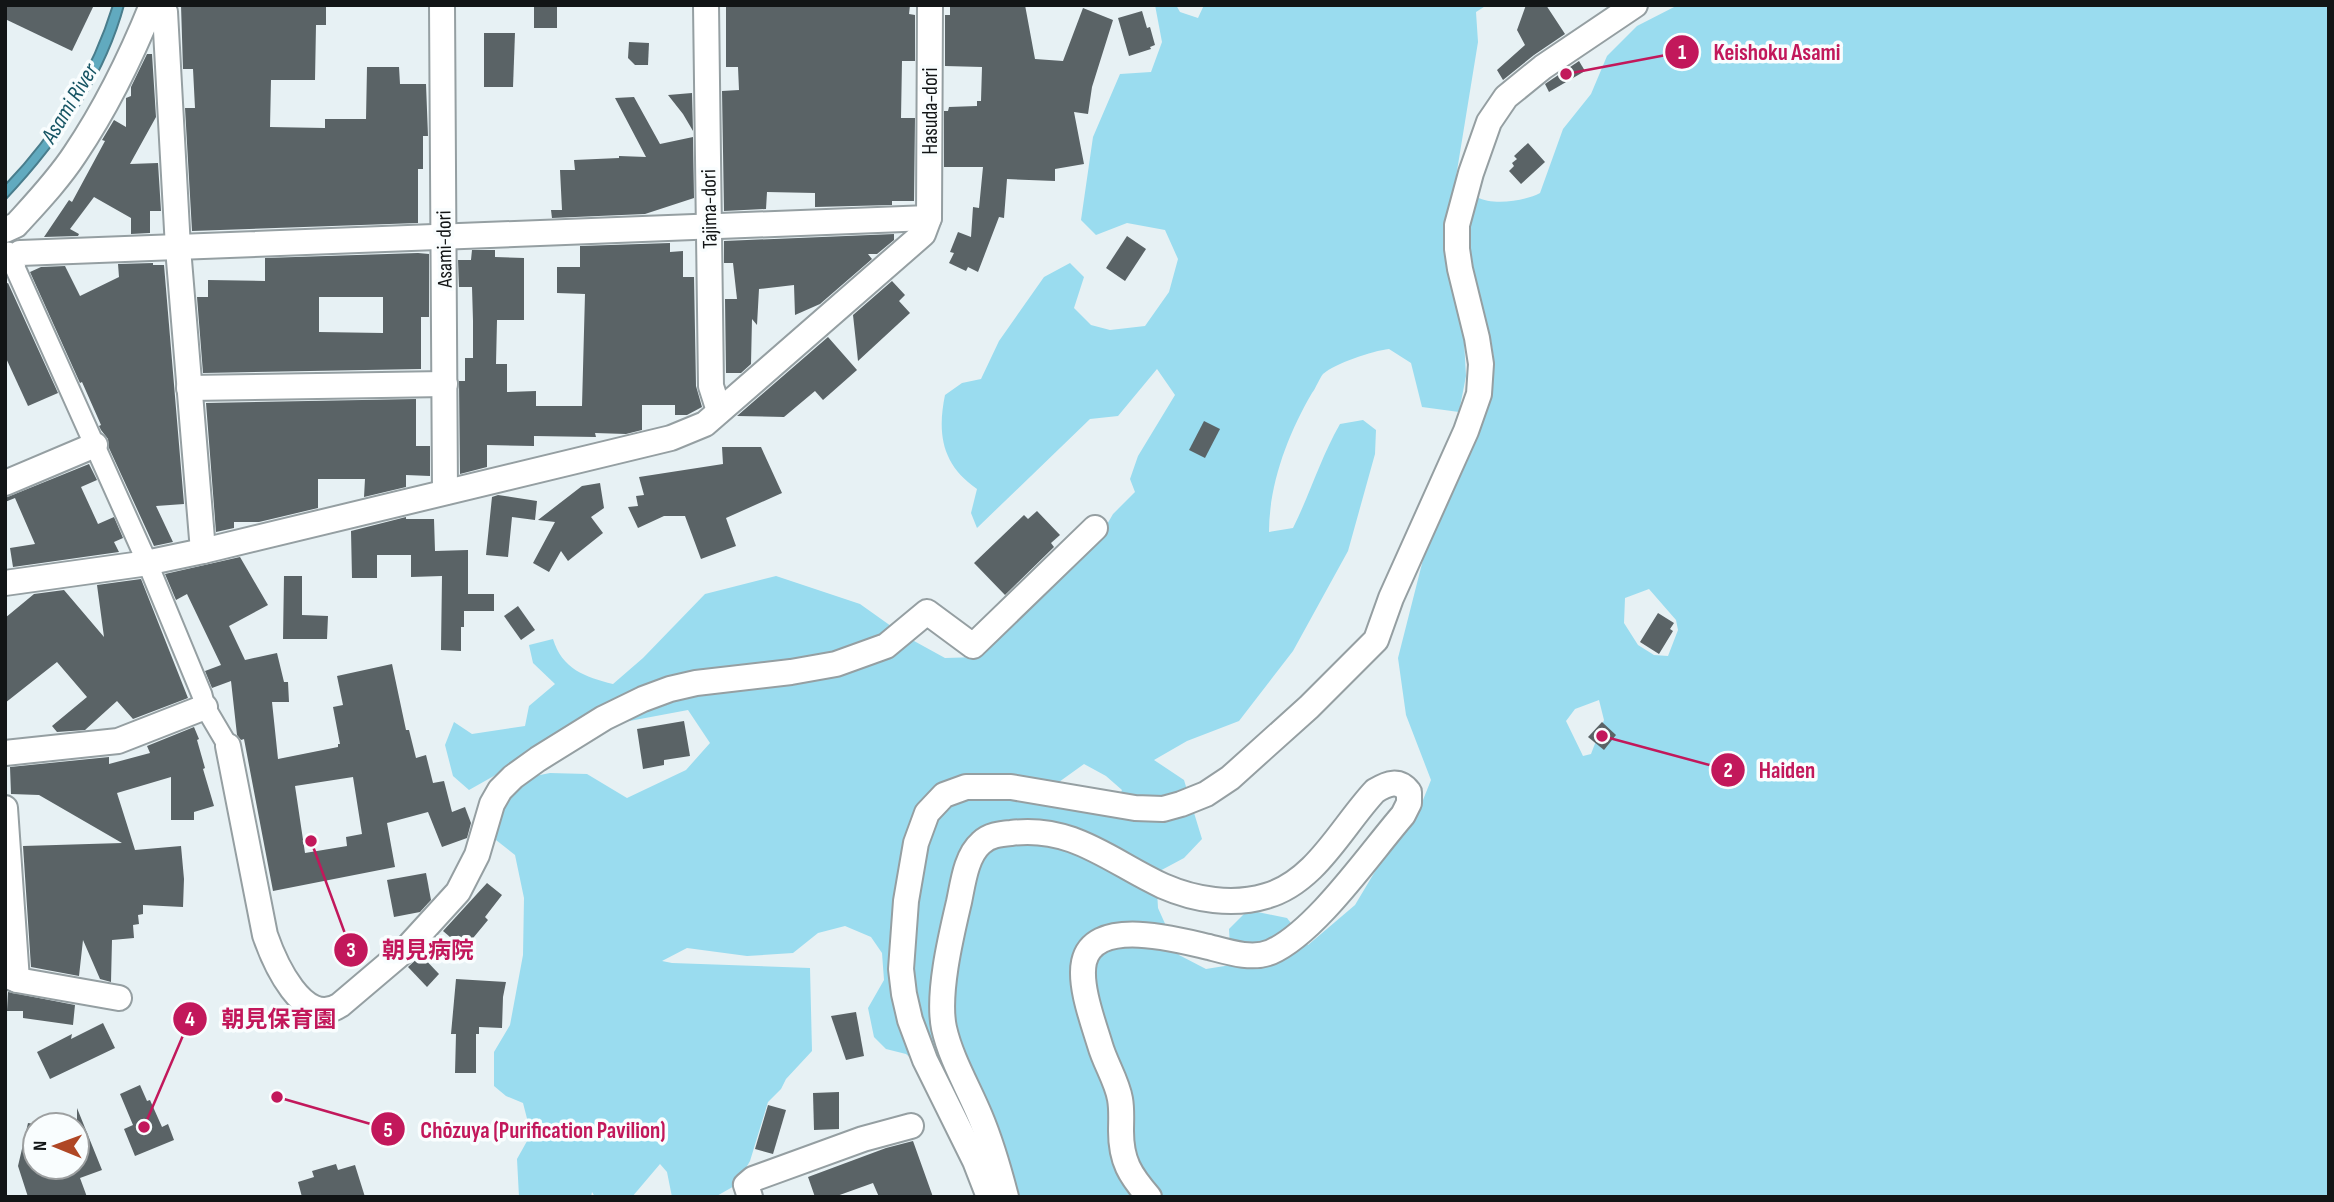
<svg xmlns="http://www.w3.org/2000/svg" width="2334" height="1202" font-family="'Sofia Sans Condensed','Noto Sans JP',sans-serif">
	<rect width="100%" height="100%" fill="#e7f1f4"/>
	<path fill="#9adcef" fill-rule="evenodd" d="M1155 5H1176L1180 12 1198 18 1204 5H1487L1476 12 1478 42 1456 177C1462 183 1470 193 1477 197 1493 206 1525 201 1540 193L1563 129 1591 94 1607 56 1637 26 1678 5H2329V1197H1010L923 1069 906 1054 886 1049 874 1037 868 1008 884 980 882 953 871 937 845 926 818 933 793 953 747 956 687 948 662 961 672 963 810 968 812 1051 786 1079 781 1089 768 1102 750 1161 736 1185 715 1197H672L667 1172 660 1164 632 1197H595L592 1192 591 1197H519L517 1159 531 1134 523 1103 506 1096 494 1086V1052L510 1025 523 955 524 898 515 855 496 840 500 806 520 779 550 773 587 774 627 798 686 770 710 743 688 710 624 722 508 768 469 790 453 776 445 745 454 722 472 734 525 726 529 706 555 684 533 663 529 645 553 639C562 669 585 677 613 684L643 658 705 594 776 576 860 604 905 636 945 658 979 657 1102 533 1113 514 1135 492 1130 479 1138 456 1175 395 1157 369 1118 416 1090 419 977 528 971 513 977 489C942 465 937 434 945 395L962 383 981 379 999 341 1044 277 1070 263 1084 277 1074 308 1091 325 1110 330 1145 326 1169 292 1178 259 1165 230 1127 223 1096 235 1081 220 1093 137 1120 74 1151 72 1162 42ZM1463 322 1491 340 1494 359 1493 379 1483 417 1429 536 1398 658 1406 715 1431 780 1417 815 1386 853 1355 905 1308 945 1287 918 1248 910 1229 929 1231 965 1206 969 1179 955 1158 908 1156 873 1184 858 1202 839 1184 780 1154 760 1187 741 1239 721 1293 651 1348 551 1375 454 1376 430 1363 420 1340 424C1321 457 1310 494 1293 528L1269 532C1269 484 1288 434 1312 393 1316 388 1319 379 1323 374 1336 363 1372 351 1389 349L1411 363 1422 407 1459 412 1466 376ZM1649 589 1676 620 1678 630 1668 656 1654 655 1638 645 1624 623 1625 598ZM1599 700 1604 720 1591 754 1583 756 1566 721 1575 709ZM1084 764 1106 776 1122 790 1112 815 1052 787Z"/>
	<path fill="#61aabf" stroke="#497d8c" stroke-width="2" d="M113 5H124C104 80 57 145 5 200V185C54 134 92 73 113 5Z"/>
	<g fill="#5a6366" fill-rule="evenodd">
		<path d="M5 5H94L72 51 5 19Z"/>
		<path d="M181 5H326V25H316L315 80H271L270 127 325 128V119H366L367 67H399L400 84H426L428 136H423V169H418V223L192 231 185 108H195L193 69H183Z"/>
		<rect x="534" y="5" width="23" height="23"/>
		<path d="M726 5H910L909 14 915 15V61H902L901 118H915L914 201H892V205L815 207V193L767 192 766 209 724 211 722 91 739 90 738 67H726Z"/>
		<path d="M1003 5H1025L1035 59 1063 61 1083 8 1113 20 1092 87 1088 114 1074 112 1084 164 1055 169V181L1007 179 1004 218 999 217 978 272 968 267 966 271 949 263 954 253 950 252 958 232 971 237 973 207 979 208 983 167H944V111H948L949 107 977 106V101H981L982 67 945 66V15H950V6L1004 7Z"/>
		<path d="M1526 5H1546L1565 34 1534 55 1503 80 1497 70 1525 45 1517 30Z"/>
		<path d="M1142 11 1147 28 1150 27 1155 45 1150 47 1151 49 1129 56 1118 18Z"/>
		<path d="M484 33H515L513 87H484Z"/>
		<path d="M629 42 649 43 648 65H635L628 58Z"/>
		<path d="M147 54H152L156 117 130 164 158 163 161 211H150V233L131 234V218L94 197 70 229 79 234 78 236 44 237 69 200 72 202 105 141 102 140 114 120 126 127V98L131 96V87Z"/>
		<path d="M1579 61 1585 71 1549 92 1545 84Z"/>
		<path d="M692 93 693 131 683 114 668 95Z"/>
		<path d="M634 97 660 144 693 137 694 198 645 214 552 218 551 210H562L560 170H575L574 160 619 158V156L646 157 615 98Z"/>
		<path d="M1528 143 1545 162 1521 184 1509 171 1514 166 1512 163 1517 159 1514 156Z"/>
		<path d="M894 234V240L877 254H868L872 259 820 304 795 315 794 285 759 289 757 325 752 319 751 364 741 373H726L725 299H737L733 263H724V241Z"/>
		<path d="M1127 236 1146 249 1125 281 1106 268Z"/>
		<path d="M670 243V252L683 251V277H694L696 386 702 407 687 415H675V405H642V430L626 434 595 433 596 437 534 436V446L487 445V467L460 474 459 381H465V358H473V321L472 287H459L458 260H471L472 250H495V257L524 258V320H497L496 364H507V392L536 391V406H582L585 294 557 293V267H580V246Z"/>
		<path d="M418 253 429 254V317H421V369L203 373 197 297H208V280L265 281V258ZM319 297H383V333L319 332Z"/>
		<path d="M153 263V265H164L184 504 156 506 173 542 154 546 109 448 108 439 101 430 99 426 101 425 82 382 80 383 30 272 41 267 65 266 80 296 119 277 118 264Z"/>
		<path d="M892 281 905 295 899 301 910 313 858 361 853 315Z"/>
		<path d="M8 283 58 393 28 406 5 356V284Z"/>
		<path d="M828 337 857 370 823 400 815 391 784 417 737 416Z"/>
		<path d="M416 399V446H430V476L406 475V487L364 497 365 479H318V508L259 522H234V528L216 532 206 403Z"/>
		<path d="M1204 421 1220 429 1205 458 1189 450Z"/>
		<path d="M722 447H761L782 493 726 518 736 546 701 559 685 516H664L638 528 628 507 638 506 636 496 644 495 639 477 723 464Z"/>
		<path d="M89 464 97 480 81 487 98 524 114 517 123 538 114 542 119 552 13 567 10 548 35 544 15 498 5 502V498Z"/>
		<path d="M600 483 604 508 591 517 603 533 568 561 561 551 549 572 533 563 555 522 538 520 582 486Z"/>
		<path d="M498 495 537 501 535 520 512 517 508 557 486 555 492 497Z"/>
		<path d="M1037 511 1060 535 1051 543 1054 547 1005 595 974 563 1024 515 1028 519Z"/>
		<path d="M406 517V519H434L435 551 468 550V594H494V611H464V627H461V651L441 650 442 576 411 577V555H377V578H352L351 531Z"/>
		<path d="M240 557 268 605 229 626 245 660 277 653 284 682H288L289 702H272L278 759 338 747V744H340L333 707 343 705 337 676 392 664 406 730H409L416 758 426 755 433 783 444 781 452 812 465 807 471 823 467 838 442 847 428 812 387 823 395 867 273 891 244 739 241 740 237 735 231 681 212 688 205 671 221 665 187 594 176 600 165 574ZM353 777 362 834 346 837 347 846 305 853 295 786Z"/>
		<path d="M284 576H302V615L328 616 327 639H283Z"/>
		<path d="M141 579 188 698 133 719 117 701 85 730 57 732 52 726 87 697 57 662 5 703V618L34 594 64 590 104 637 97 585Z"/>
		<path d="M518 606 535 630 521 640 504 616Z"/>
		<path d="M1658 613 1674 623 1670 629 1673 631 1659 654 1640 642Z"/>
		<path d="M684 721 690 756 664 760V765L643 769 637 729Z"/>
		<path d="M1602 722 1616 735 1604 750 1588 737Z"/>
		<path d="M194 727 199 739 197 740 205 768 203 769 214 806 194 812V820H171V777L117 793 135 850 181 846 184 879 183 907 143 905V914L138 915 139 924 133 925 134 938 112 940 111 982 100 979 83 940 79 976 31 967 23 846 122 843 39 795 11 794 10 767 109 757V764L150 753 147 746Z"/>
		<path d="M426 873 431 900 420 912 394 917 387 880Z"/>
		<path d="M487 883 502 895 485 917 488 920 464 949 443 931Z"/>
		<path d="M421 955 439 974 427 987 408 967Z"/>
		<path d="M456 979 506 982 503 997 502 1028 479 1027V1034H476V1073H455L456 1034H451Z"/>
		<path d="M8 992 75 1005 73 1025 23 1018V1011H7Z"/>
		<path d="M856 1012 864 1056 846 1060 831 1016Z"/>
		<path d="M103 1023 115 1048 50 1079 37 1052 72 1034 71 1039Z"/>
		<path d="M140 1085 147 1101 150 1100 162 1127 168 1124 174 1140 135 1156 124 1129 133 1125 120 1094Z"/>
		<path d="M839 1092V1129L814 1130 813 1093Z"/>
		<path d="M768 1105 786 1110 773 1154 755 1149Z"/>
		<path d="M77 1108 102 1170 80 1178 87 1197H28L18 1166 28 1123 35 1124V1167H76L77 1170Z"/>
		<path d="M913 1141 933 1197H879L873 1183 834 1197H815L808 1177 886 1148Z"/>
		<path d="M336 1164 338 1170 355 1165 365 1197H302L298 1182 314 1177 312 1171Z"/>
	</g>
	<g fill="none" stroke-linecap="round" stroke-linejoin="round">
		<g stroke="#959fa2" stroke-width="23">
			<path id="pedestrian" d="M8 252 147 562 202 695 205 707 228 746"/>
		</g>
		<g stroke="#959fa2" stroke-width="28">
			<g id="minor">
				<path d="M161 5 165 12 178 248 203 551"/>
				<path d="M442 5 445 492"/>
				<path d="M706 5 711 386 719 411"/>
				<path d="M5 230 16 225C36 203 58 180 75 154 106 108 131 57 152 5"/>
				<path d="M12 262 20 253 929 218"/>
				<path d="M189 388 445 384"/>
				<path d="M5 483 95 445"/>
				<path d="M5 583 141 564 203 551 671 438 705 424 923 234 929 218 930 5"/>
				<path d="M228 746 265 935C274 961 303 1029 340 1005L406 949 458 892 477 855 492 804 500 790 513 777 538 759 604 718 643 699 670 689 696 683 791 672 836 664 886 646 927 612 973 646 1095 528"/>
				<path d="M5 753 118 741 205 707"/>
				<path d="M5 808 17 980"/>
				<path d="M5 975 17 980 119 998"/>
				<path d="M750 1197 746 1185 753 1179 863 1139 911 1126"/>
				<path d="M989 1197 975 1161 925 1060 910 1020 904 994 901 969 906 901 916 843 927 813 944 795 966 787H1011L1135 808 1163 809 1181 804 1206 794 1230 778 1309 707 1376 640 1391 598 1466 431 1479 394 1481 364 1477 338 1460 269 1457 249V225L1471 173 1489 122 1506 97 1543 67 1635 5"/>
				<path d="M1006 1197C999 1170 991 1142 980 1116 968 1087 951 1059 944 1028 937 994 951 936 959 902 963 883 966 856 981 843 989 835 1000 834 1011 833 1073 825 1111 862 1163 886 1195 900 1233 906 1266 896 1316 882 1342 826 1375 791 1388 783 1399 779 1409 792V803L1403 815C1370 853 1316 932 1271 952 1252 960 1228 952 1209 947 1178 940 1094 916 1084 962 1079 985 1093 1022 1100 1045 1105 1063 1117 1081 1120 1099 1122 1110 1121 1121 1121 1131 1121 1161 1130 1175 1149 1197"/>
			</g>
		</g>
		<use href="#pedestrian" stroke="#fff" stroke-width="19"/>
		<use href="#minor" stroke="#fff" stroke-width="24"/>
	</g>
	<g text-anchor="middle" stroke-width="7" stroke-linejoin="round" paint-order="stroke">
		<g font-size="21" fill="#121516" stroke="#f9fdfe">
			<text transform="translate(930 111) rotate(-90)" y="7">Hasuda-dori</text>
			<text transform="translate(709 209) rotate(-91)" y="7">Tajima-dori</text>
			<text transform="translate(444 249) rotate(-91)" y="7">Asami-dori</text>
		</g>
		<g font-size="23" font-style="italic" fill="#175564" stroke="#f9fdfe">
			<text transform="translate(69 103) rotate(-59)" y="8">Asami River</text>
		</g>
	</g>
	<path fill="none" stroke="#c2185b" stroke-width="2.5" d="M1566 74L1682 52M1602 736L1728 770M311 841L351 950M144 1127L190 1019M277 1097L388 1129"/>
	<g fill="#c2185b" stroke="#f9fdfe" stroke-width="2.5">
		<circle cx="1566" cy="74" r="7"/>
		<circle cx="1602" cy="736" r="7"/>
		<circle cx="311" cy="841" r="7"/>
		<circle cx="144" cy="1127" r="7"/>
		<circle cx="277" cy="1097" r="7"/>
		<circle cx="1682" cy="52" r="18"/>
		<circle cx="1728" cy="770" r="18"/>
		<circle cx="351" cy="950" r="18"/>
		<circle cx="190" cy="1019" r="18"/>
		<circle cx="388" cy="1129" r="18"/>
	</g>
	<g font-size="21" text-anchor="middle" font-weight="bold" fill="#fff">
		<text x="1682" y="59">1</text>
		<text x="1728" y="777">2</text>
		<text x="351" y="957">3</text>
		<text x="190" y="1026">4</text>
		<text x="388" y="1137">5</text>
	</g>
	<g font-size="23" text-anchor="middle" font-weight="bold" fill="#c2185b" stroke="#f9fdfe" stroke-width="7" stroke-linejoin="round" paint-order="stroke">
		<text x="1777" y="60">Keishoku Asami</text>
		<text x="1787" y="778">Haiden</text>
		<text x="428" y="958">朝見病院</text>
		<text x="279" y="1027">朝見保育園</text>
		<text x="543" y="1138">Chōzuya (Purification Pavilion)</text>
	</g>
	<rect width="2334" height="1202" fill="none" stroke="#121516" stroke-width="14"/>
	<g transform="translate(56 1146) rotate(271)"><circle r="33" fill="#f9fdfe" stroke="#9da0a1" stroke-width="2"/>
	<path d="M0-5L12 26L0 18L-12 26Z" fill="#af4725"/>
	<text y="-10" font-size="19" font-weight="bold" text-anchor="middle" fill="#121516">N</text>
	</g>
</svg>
